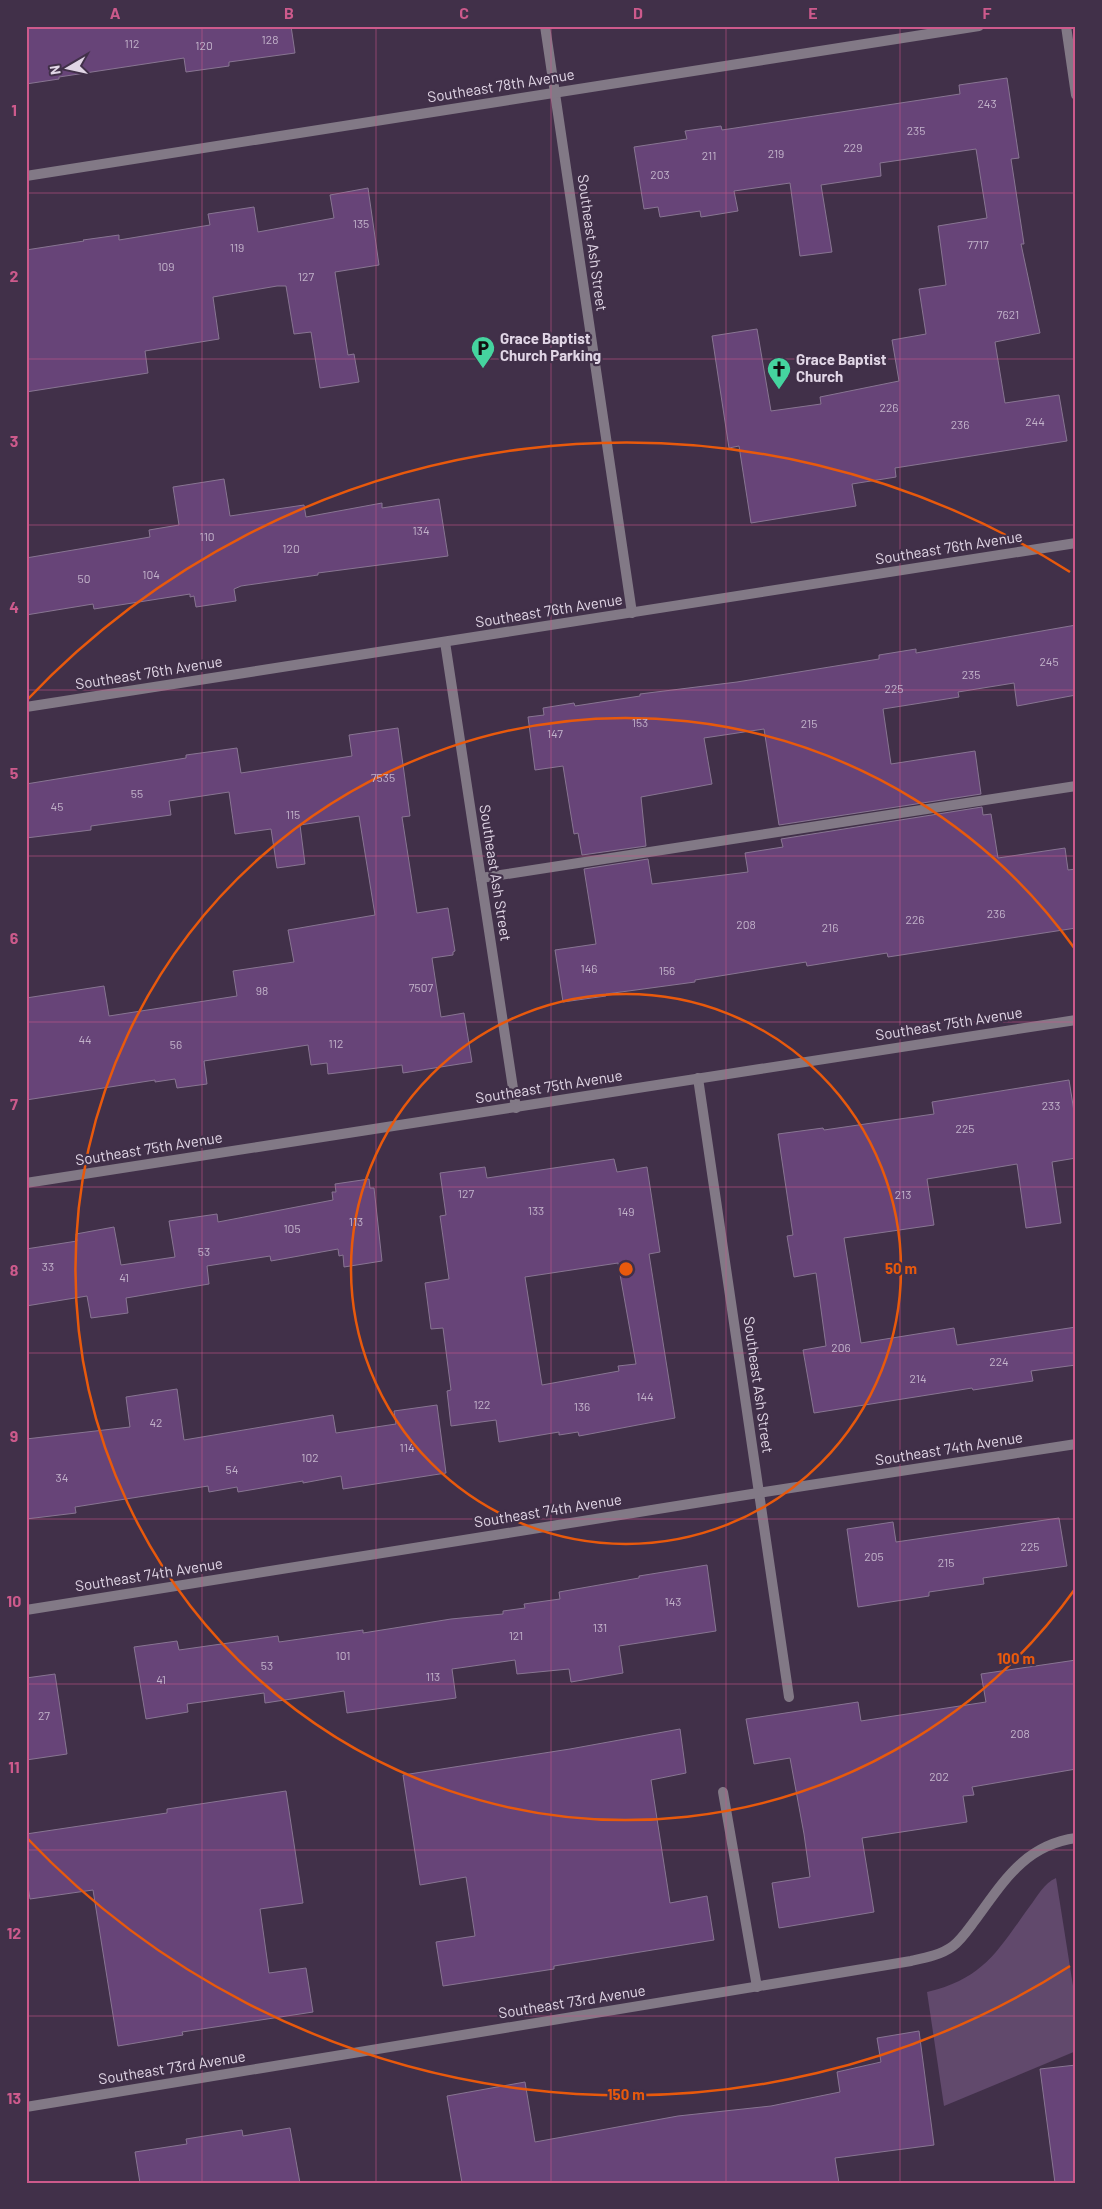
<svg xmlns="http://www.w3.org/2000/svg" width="1102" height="2209" font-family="Barlow,sans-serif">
	<rect width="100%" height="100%" fill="#413049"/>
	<path fill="#61496c" d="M1056 1878 1076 2005V2051L944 2106 927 1992C984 1979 998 1950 1030 1906 1037 1897 1044 1883 1056 1878Z"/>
	<g fill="#674478" stroke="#887592" fill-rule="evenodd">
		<path d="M26 26H291L295 53 229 62V66L186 72 184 58 59 77V79L26 84Z"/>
		<path d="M1007 78 1019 158 1011 159 1024 244H1021L1040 333 995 342 1005 403 1059 395 1067 441 895 468 896 477 852 484 856 506 751 523 739 446 729 448 712 336 757 329 771 411 821 404 820 397 899 381 892 340 926 334 919 289 946 285 938 226 987 218 976 149 880 163 881 176 821 185 832 252 800 256 790 183 734 191 738 211 701 217 700 211 660 217 658 207 644 209 634 147 687 139 685 131 721 126 722 130 960 94 959 85Z"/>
		<path d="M368 188 379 265 335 272 348 355 354 354 359 382 320 388 311 332 294 334 286 286H277L213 297 219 339 145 351 148 373 26 392V250L84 241 83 240 119 235V240L210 225 208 214 254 207 258 232 334 218 330 195Z"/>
		<path d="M224 479 230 516 304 505 306 517 382 503V508L439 499 448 556 318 573V575L241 586 234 589 236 601 196 607 194 596 190 597V594L94 609 93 604 26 615V558L150 537 149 530 179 525 173 487Z"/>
		<path d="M1076 625V695L1017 706 1014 683 958 692 959 697 883 709 891 764 975 751 981 794 779 825 764 729 704 738 712 784 641 797 646 846 582 855 578 833 574 834 563 766 535 770 528 717 544 715 543 708 574 703 575 706 640 696V694L737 682 879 659V655L916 649V653Z"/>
		<path d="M398 728 410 816 402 817 417 913 448 908 455 951 453 952V955L432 958 441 1017 464 1013 472 1062 403 1073 402 1065 328 1074 327 1063 311 1065 308 1045 204 1061 207 1084 177 1088 175 1079 155 1082V1080L26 1100V998L104 986 109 1016 237 996 233 971 294 962 288 930 375 915 359 816 300 825 305 864 277 868 271 829 235 834 229 792 169 801 171 815 91 826V830L26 838V784L186 758V755L237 748 241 773 352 756 349 735Z"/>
		<path d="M982 807 983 815 991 814 998 858 1065 848 1068 870 1076 869V928L888 957 887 953 807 966 806 962 695 980V982L606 994V996L563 1002 555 950 596 944 584 869 648 859 652 884 748 872 745 853 783 847 781 839Z"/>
		<path d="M1069 1080 1076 1124V1158L1052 1162 1061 1223 1026 1228 1017 1164 927 1179 934 1225 844 1238 861 1343 954 1328 957 1345 1076 1327V1365L1031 1371 1033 1381 973 1390 972 1388 814 1413 803 1350 826 1346 816 1273 794 1277 787 1236 793 1235 778 1134 823 1128 824 1130 934 1114 932 1102Z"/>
		<path d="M614 1159 617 1172 647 1167 660 1252 649 1254 675 1418 579 1436 578 1432 559 1435V1432L499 1442 496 1420 451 1426 447 1391 451 1390 443 1328 431 1329 425 1283 449 1279 440 1216 446 1215 440 1173 485 1167 487 1178ZM618 1263 636 1364 618 1366 619 1371 542 1385 525 1277Z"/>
		<path d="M369 1179 370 1188H374L382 1261 344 1267 343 1255 339 1256 338 1249 271 1261 270 1256 207 1266 209 1284 126 1298 128 1313 91 1318 87 1296 26 1306V1249L77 1241 76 1234 114 1227 121 1265 175 1257 169 1221 217 1214 218 1222 333 1200 332 1192H336L335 1184Z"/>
		<path d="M177 1389 184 1440 333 1415 336 1433 396 1424 394 1411 437 1405 446 1473 343 1489 341 1476 303 1483V1481L238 1492 237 1487 209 1492 208 1486 75 1507 76 1513 26 1519V1439L130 1427 126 1397Z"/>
		<path d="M1059 1518 1067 1566 983 1578 984 1584 929 1592V1596L858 1607 847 1529 893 1522 896 1542Z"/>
		<path d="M707 1565 716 1631 619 1646 623 1673 571 1682 569 1669 517 1674 515 1660 452 1669 456 1698 347 1713 344 1691 265 1703 264 1693 187 1704 188 1712 146 1719 134 1647 177 1641 179 1650 278 1636 279 1642 363 1630V1633L451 1619 503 1614V1611L525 1608 524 1604 560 1599 559 1592 639 1578V1576Z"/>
		<path d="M1076 1660V1769L972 1787 974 1795 963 1796 967 1822 862 1838 874 1912 779 1928 772 1883 810 1877 804 1834 790 1758 754 1764 746 1719 858 1702 861 1721 986 1702 981 1674Z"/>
		<path d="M55 1674 67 1754 26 1760V1678Z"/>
		<path d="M680 1729 686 1773 651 1780 670 1903 707 1896 714 1940 554 1966V1969L443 1986 436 1942 475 1936 466 1877 420 1885 403 1775 570 1749Z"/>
		<path d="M286 1791 303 1903 260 1909 269 1973 306 1968 313 2012 182 2032 183 2035 118 2046 93 1890 30 1899 26 1874V1834L167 1813V1809Z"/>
		<path d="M919 2031 934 2145 835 2158 839 2183H462L447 2096 525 2082 535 2142 678 2116 771 2106 840 2092 837 2072 881 2062 877 2038Z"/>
		<path d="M1076 2065V2183H1055L1040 2069Z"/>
		<path d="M290 2128 300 2183H140L135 2152 187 2144 186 2139 242 2130 243 2136Z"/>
	</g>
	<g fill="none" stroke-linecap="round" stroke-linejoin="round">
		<g stroke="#827986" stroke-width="10">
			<path d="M481 878 1076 786"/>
			<path d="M723 1792 757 1987"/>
		</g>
		<g stroke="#827986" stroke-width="10">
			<path d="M545 26 632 613"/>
			<path d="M1066 26 1076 95"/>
			<path d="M26 176 979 26"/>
			<path d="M445 642 516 1108"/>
			<path d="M26 707 1076 543"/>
			<path d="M698 1078 789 1697"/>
			<path d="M26 1183 1076 1020"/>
			<path d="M26 1610 758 1493 1076 1444"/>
			<path d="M26 2107 911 1961C925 1958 941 1955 953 1946 962 1939 969 1928 976 1919 1004 1881 1025 1845 1076 1838"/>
		</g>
	</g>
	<path fill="none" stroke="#cd5a8c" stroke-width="1" stroke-opacity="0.55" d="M202 26V2183M376 26V2183M551 26V2183M726 26V2183M900 26V2183M26 193H1076M26 359H1076M26 525H1076M26 690H1076M26 856H1076M26 1022H1076M26 1187H1076M26 1353H1076M26 1519H1076M26 1684H1076M26 1850H1076M26 2016H1076"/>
	<g fill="none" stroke="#e8590c" stroke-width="2.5">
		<circle cx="626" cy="1269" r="275"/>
		<path d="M1075 1589A551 551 0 1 1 1075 949"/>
		<path d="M1070 1966A826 826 0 0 1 27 1838M27 700A826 826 0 0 1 1070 572"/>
	</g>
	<defs>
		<g id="parking-pin" transform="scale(1.25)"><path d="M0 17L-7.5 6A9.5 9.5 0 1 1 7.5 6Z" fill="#45d49f" stroke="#413049"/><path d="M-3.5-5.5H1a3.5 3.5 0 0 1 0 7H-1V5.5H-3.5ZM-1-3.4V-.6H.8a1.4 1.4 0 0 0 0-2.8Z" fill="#111"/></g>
		<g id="church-pin" transform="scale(1.25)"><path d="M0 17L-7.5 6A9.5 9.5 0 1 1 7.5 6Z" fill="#45d49f" stroke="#413049"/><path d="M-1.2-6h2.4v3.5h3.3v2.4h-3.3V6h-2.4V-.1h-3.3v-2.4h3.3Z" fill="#111"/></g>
	</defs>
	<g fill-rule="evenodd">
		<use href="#parking-pin" x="483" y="348"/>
		<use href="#church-pin" x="779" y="369"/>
	</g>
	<g text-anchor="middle" stroke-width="4.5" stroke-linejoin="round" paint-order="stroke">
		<g font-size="12" fill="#c2b2ca">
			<text x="270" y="44">128</text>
			<text x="132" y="48">112</text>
			<text x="204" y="50">120</text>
			<text x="987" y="108">243</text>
			<text x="916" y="135">235</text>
			<text x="853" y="152">229</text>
			<text x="776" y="158">219</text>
			<text x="709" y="160">211</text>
			<text x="660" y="179">203</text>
			<text x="361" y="228">135</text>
			<text x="978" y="249">7717</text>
			<text x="237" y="252">119</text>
			<text x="166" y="271">109</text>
			<text x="306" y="281">127</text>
			<text x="1008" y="319">7621</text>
			<text x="889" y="412">226</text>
			<text x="1035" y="426">244</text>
			<text x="960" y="429">236</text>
			<text x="421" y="535">134</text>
			<text x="207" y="541">110</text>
			<text x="291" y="553">120</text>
			<text x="151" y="579">104</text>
			<text x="84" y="583">50</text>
			<text x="1049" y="666">245</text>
			<text x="971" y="679">235</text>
			<text x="894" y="693">225</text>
			<text x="640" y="727">153</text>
			<text x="809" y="728">215</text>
			<text x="555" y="738">147</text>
			<text x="383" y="782">7535</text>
			<text x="137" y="798">55</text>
			<text x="57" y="811">45</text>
			<text x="293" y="819">115</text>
			<text x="996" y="918">236</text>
			<text x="915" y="924">226</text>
			<text x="746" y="929">208</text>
			<text x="830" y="932">216</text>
			<text x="589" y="973">146</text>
			<text x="667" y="975">156</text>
			<text x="421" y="992">7507</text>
			<text x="262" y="995">98</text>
			<text x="85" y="1044">44</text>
			<text x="336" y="1048">112</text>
			<text x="176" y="1049">56</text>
			<text x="1051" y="1110">233</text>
			<text x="965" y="1133">225</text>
			<text x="466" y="1198">127</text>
			<text x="903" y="1199">213</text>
			<text x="536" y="1215">133</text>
			<text x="626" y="1216">149</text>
			<text x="356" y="1226">113</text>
			<text x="292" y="1233">105</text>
			<text x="204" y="1256">53</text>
			<text x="48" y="1271">33</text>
			<text x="124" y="1282">41</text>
			<text x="841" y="1352">206</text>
			<text x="999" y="1366">224</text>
			<text x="918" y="1383">214</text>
			<text x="645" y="1401">144</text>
			<text x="482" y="1409">122</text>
			<text x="582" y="1411">136</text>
			<text x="156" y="1427">42</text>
			<text x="407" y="1452">114</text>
			<text x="310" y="1462">102</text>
			<text x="232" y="1474">54</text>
			<text x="62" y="1482">34</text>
			<text x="1030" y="1551">225</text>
			<text x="874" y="1561">205</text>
			<text x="946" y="1567">215</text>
			<text x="673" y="1606">143</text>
			<text x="600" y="1632">131</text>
			<text x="516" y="1640">121</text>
			<text x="343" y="1660">101</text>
			<text x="267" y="1670">53</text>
			<text x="433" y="1681">113</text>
			<text x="161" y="1684">41</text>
			<text x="44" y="1720">27</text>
			<text x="1020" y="1738">208</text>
			<text x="939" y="1781">202</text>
		</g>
		<g font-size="15" fill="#e1d6e6" stroke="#413049">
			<text transform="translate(501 86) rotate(-9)" y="5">Southeast 78th Avenue</text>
			<text transform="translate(592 243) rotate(82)" y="5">Southeast Ash Street</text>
			<text transform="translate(949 548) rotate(-9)" y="5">Southeast 76th Avenue</text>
			<text transform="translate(549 611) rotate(-9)" y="5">Southeast 76th Avenue</text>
			<text transform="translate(149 673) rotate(-9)" y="5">Southeast 76th Avenue</text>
			<text transform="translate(495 873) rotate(81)" y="5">Southeast Ash Street</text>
			<text transform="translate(949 1024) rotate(-9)" y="5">Southeast 75th Avenue</text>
			<text transform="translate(549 1087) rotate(-9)" y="5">Southeast 75th Avenue</text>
			<text transform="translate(149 1149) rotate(-9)" y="5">Southeast 75th Avenue</text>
			<text transform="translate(758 1385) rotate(82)" y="5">Southeast Ash Street</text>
			<text transform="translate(949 1449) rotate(-9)" y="5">Southeast 74th Avenue</text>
			<text transform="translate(548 1511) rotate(-9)" y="5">Southeast 74th Avenue</text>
			<text transform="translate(149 1575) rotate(-9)" y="5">Southeast 74th Avenue</text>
			<text transform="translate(572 2002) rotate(-9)" y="5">Southeast 73rd Avenue</text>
			<text transform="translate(172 2068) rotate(-9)" y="5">Southeast 73rd Avenue</text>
		</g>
		<g font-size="15" font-weight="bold" fill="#e1d6e6" stroke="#413049" text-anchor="start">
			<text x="500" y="344">Grace Baptist<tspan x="500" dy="17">Church Parking</tspan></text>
			<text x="796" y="365">Grace Baptist<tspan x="796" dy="17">Church</tspan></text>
		</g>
	</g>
	<circle cx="626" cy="1269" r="8" fill="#e8590c" stroke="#413049" stroke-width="2.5"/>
	<g font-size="15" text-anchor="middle" font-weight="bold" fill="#e8590c" stroke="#413049" stroke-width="4.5" stroke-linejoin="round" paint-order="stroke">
		<text x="901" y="1274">50 m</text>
		<text x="1016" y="1664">100 m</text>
		<text x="626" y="2100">150 m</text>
	</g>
	<rect width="1102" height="2209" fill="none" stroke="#413049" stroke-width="55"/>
	<g transform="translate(68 68) rotate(261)" stroke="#413049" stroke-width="4" paint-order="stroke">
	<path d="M0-4L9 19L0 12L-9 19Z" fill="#e1d6e6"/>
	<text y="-8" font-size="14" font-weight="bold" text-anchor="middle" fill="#e1d6e6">N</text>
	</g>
	<rect x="28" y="28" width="1046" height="2154" fill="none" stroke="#cd5a8c" stroke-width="2"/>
	<g font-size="16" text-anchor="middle" font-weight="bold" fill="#cd5a8c">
		<text x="115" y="19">A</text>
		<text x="289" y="19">B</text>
		<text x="464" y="19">C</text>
		<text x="638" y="19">D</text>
		<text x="813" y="19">E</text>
		<text x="987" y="19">F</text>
		<text x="14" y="116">1</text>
		<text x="14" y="282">2</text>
		<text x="14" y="447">3</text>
		<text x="14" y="613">4</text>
		<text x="14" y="779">5</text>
		<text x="14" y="944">6</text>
		<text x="14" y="1110">7</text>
		<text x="14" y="1276">8</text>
		<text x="14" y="1442">9</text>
		<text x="14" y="1607">10</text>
		<text x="14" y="1773">11</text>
		<text x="14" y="1939">12</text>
		<text x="14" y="2104">13</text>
	</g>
</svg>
